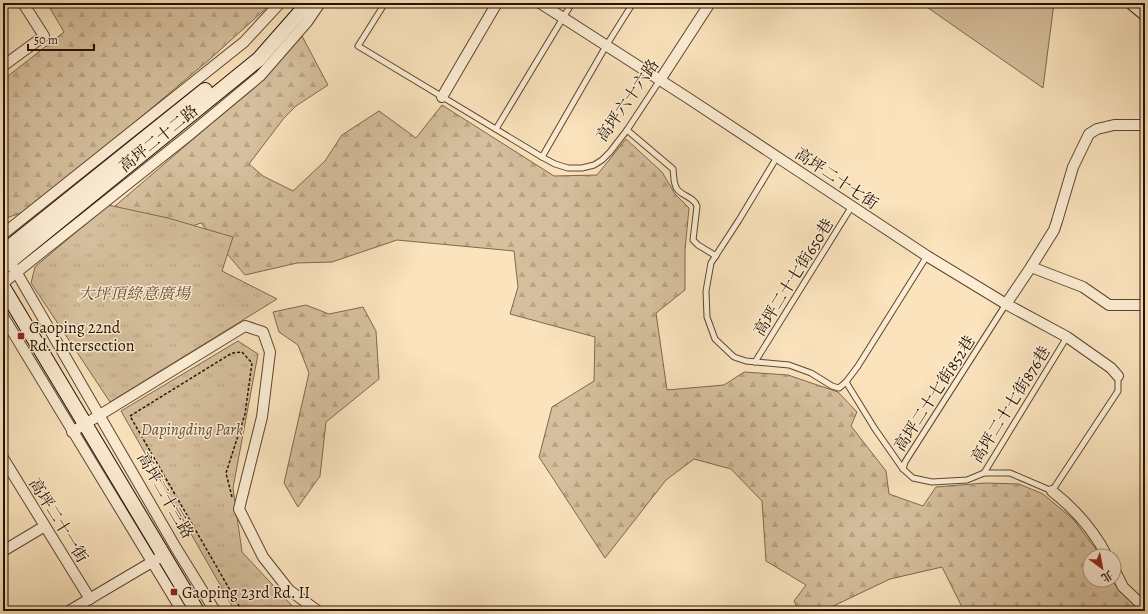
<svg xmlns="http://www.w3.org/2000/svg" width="1148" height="614" font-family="Alegreya,'Noto Serif TC',serif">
	<defs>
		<pattern id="forest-firs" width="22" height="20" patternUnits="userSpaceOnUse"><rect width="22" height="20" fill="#d6bf9d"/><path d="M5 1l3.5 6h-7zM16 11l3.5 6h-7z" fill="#b8a385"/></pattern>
		<pattern id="park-tufts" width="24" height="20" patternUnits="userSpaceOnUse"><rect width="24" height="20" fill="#d6bf9d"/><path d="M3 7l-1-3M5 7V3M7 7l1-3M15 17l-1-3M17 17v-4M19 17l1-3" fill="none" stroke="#b8a385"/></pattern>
	</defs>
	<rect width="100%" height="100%" fill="#fae3bd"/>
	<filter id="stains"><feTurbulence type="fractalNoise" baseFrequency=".005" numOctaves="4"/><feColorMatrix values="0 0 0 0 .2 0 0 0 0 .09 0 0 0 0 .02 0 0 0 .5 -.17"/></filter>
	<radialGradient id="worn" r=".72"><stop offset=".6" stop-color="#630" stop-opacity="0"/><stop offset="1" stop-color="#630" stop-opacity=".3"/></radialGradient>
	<path fill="#d6bf9d" stroke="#7e684e" d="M921 3H1054L1043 88Z"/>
	<g fill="url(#forest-firs)" stroke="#7e684e">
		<path d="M47 3H272L210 59 59 186 21 213 3 219V80L64 32Z"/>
		<path d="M302 36 328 85 296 106 284 118 249 164 263 176 293 191 325 161 342 135 379 111 416 138 442 105 554 176 597 175 626 139 662 172 675 194 689 208 685 250V290L656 313 667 390 724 385 744 372 788 375 838 392 857 412 851 426 886 471 889 494 923 506 936 487 985 483 1019 484 1043 494 1073 519 1101 556H1090V580H1110L1134 603 1140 611H964L942 567 890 579 823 611H799L794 601 806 585 766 561 762 501 731 469 694 459 666 480 605 558 539 457 552 407 594 381 595 337 510 314 518 287 514 251 397 240 332 262 297 263 245 275 201 223 161 237 108 212 254 87Z"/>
		<path d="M306 305 329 314 363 307 376 331 379 379 326 422 320 476 298 507 284 483 309 373 298 345 279 332 273 312Z"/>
	</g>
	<g fill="url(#park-tufts)" stroke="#7e684e">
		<path d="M108 205 168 218 233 237 222 271 277 299 110 402 31 283 35 267Z"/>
		<path d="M238 341 258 354 233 488 242 552 297 611H235L121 411Z"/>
	</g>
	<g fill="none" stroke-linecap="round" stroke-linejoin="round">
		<g stroke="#5c462f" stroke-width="7">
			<g id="lane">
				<path d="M385 3 358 46 542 157 555 164 568 168H582L594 165 602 160 610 152 627 130 660 80"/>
				<path d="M496 129 572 3"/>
				<path d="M627 130 673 169C674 175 673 183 677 189 682 196 694 197 697 206L693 240 698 245 716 256"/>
				<path d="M542 157 606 46 633 3"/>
				<path d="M777 157 739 220 711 263 706 291 707 317 715 339 734 357 746 361 789 365 811 373 832 386 839 388 846 382 858 366 927 256"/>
				<path d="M755 362 852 206"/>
				<path d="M846 382 875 429 903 469 913 478 932 482 967 480 984 473 1067 337"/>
				<path d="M903 469 905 462 1006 304"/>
				<path d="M984 473H1010L1052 491 1118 391V376"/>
			</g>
		</g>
		<g stroke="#5c462f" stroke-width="12">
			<g id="street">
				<path d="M540 3 688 98 927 256 1006 304 1067 337 1111 368 1118 376"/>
				<path d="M3 66 44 36 23 3"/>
				<path d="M660 80 710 3"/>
				<path d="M442 97 497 3"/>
				<path d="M3 234 244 42 280 3"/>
				<path d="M1031 267 1083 287 1109 305H1145"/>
				<path d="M14 268 176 548 215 611"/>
				<path d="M3 283 189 135 260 76 307 22 320 3"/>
				<path d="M1006 304 1031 267 1054 230 1057 221 1073 167 1089 134 1097 129 1114 125H1145"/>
				<path d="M3 316 182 611"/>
				<path d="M72 432 245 326 263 332 270 352 262 417 239 509 263 557 289 590 318 611"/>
				<path d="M3 458 90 599"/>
				<path d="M1052 491C1075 509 1094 531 1107 556"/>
				<path d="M3 551 45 526"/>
				<path d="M1114 569 1123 587 1145 608"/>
				<path d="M69 611 157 559"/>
			</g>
		</g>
		<g stroke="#271100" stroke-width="16">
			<g id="secondary">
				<path d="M1133 3 1145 13"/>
				<path d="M3 252 205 90"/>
				<path d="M3 267 259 59 302 10 306 3"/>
				<path d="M3 287 197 611"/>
			</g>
		</g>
		<path stroke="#271100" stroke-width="1.5" stroke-dasharray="3 2" stroke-linecap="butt" d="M232 497 226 473 245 414 252 363 242 352 232 353 130 416 242 611"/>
		<use href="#lane" stroke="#fcedd4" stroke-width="5"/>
		<use href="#street" stroke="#fcedd4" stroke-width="10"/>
		<use href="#secondary" stroke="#fcedd4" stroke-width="14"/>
	</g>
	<g fill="#8f2418" stroke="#fcedd4" stroke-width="1.5">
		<rect x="17" y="332" width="8" height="8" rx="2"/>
		<rect x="170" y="588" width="8" height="8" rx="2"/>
	</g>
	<g text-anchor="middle" stroke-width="3" stroke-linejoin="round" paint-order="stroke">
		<g font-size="16" fill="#271100" stroke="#fcedd4">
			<text transform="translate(627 100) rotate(-55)" y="6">高坪六十六路</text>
			<text transform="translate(158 138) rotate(-39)" y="6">高坪二十二路</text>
			<text transform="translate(837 178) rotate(34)" y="6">高坪二十七街</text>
			<text transform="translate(793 277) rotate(-58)" y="6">高坪二十七街650巷</text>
			<text transform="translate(934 393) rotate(-57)" y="6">高坪二十七街852巷</text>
			<text transform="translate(1010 404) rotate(-58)" y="6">高坪二十七街876巷</text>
			<text transform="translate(166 495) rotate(60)" y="6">高坪二十三路</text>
			<text transform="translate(59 520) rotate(58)" y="6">高坪二十一街</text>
		</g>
		<g font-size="16" font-style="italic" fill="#644e37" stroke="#fcedd4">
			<text x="134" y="299">大坪頂綠意廣場</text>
			<text x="192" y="435">Dapingding Park</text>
		</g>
		<g font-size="16" fill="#271100" stroke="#fcedd4" text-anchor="start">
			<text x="29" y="333">Gaoping 22nd<tspan x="29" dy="18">Rd. Intersection</tspan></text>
			<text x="182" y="598">Gaoping 23rd Rd. II</text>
		</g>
	</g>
	<rect width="1148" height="614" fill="none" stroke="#fae3bd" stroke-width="16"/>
	<rect x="4" y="4" width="1140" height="606" fill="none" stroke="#271100" stroke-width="2"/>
	<rect x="8" y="8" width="1132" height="598" fill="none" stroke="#271100"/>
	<g transform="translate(1102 568) rotate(148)"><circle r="19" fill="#fcedd4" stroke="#a7957f"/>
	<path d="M0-3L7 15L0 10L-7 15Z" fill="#8f2418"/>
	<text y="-6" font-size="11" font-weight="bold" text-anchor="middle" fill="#271100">北</text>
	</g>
	<path d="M28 44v6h66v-6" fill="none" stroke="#271100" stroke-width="2"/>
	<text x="34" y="44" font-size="12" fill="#271100" stroke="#fcedd4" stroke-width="3" paint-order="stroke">50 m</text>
	<rect width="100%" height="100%" filter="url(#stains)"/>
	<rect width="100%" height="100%" fill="url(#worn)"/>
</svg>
